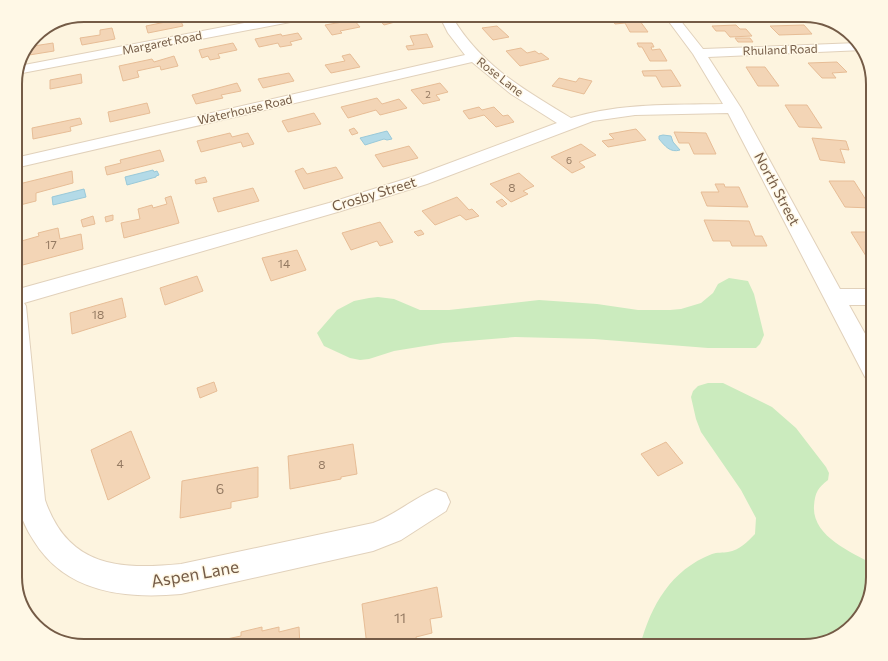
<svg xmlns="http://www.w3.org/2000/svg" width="888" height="661" font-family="Commissioner,sans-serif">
	<rect width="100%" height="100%" fill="#fdf4df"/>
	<g fill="#cbebbe">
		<path d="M729 278 748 281 754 294 764 335 760 344 756 348H708L594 339 515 337 443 343 394 351 369 359 360 360 350 358 324 346 317 333 337 310 354 301 369 298 378 297 394 299 420 310H449L539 300 597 304 638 310H670L681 309 701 303 713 293 718 284Z"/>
		<path d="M708 383H723L772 407 796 428 826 467 829 473 828 480C818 488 815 492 814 506 812 536 851 552 873 564V578L859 619 834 639 804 646H640C651 605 671 570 712 554 717 552 723 553 728 552 740 550 747 542 755 534L756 518 741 490 701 432 696 419 691 397 693 391 698 386Z"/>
	</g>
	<g fill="#b3dae7" stroke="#99c9d9">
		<path d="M387 131 392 139 387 140 384 139 365 145 360 138Z"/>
		<path d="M663 135 671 136 673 142 680 150C670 153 665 146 659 139V136Z"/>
		<path d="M153 170 154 172 157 171 159 175 156 176V177L127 185 125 177Z"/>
		<path d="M84 189 86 197 53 205 52 197Z"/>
	</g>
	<g fill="#f3d5b6" stroke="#e7bd96">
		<path d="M209 15H241V16L212 21Z"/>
		<path d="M405 15 407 17 392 20 395 22 384 25 376 16Z"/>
		<path d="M637 17 648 32H630L625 23 615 24 612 20Z"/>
		<path d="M180 19 183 26 148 33 146 26Z"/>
		<path d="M354 20 360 27 340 31 342 33 332 35 325 25Z"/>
		<path d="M736 25 740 29H746L752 36 730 37 725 31H716L712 26Z"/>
		<path d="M804 25 812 34 779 35 770 26Z"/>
		<path d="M497 26 509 37 493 40 482 28Z"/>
		<path d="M112 28 115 39 82 45 80 38 100 35V30Z"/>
		<path d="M298 33 302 39 290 42 292 45 280 47 278 43 259 47 255 39 281 34 282 36Z"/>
		<path d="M427 34 433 47 408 50 406 46 414 45 410 36Z"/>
		<path d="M735 38H750L753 42H738Z"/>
		<path d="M53 43 54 51 23 56V53L27 47Z"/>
		<path d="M233 43 237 50 218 54 220 58 210 60 208 56 202 58 199 50Z"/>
		<path d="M637 43H652L654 47H651L652 50 660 49 667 61H650L642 47H639Z"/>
		<path d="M521 48 527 53 535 51 539 54 541 53 549 59 520 66 506 51Z"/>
		<path d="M350 54 360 67 331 73 325 65 345 61 342 56Z"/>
		<path d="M174 56 178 66 161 70 160 66 137 71 139 77 123 81 119 66 152 59 154 62Z"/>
		<path d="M837 62 847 72 832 73 836 78H822L808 63Z"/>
		<path d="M746 67H765L779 86H758Z"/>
		<path d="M671 70 681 86 662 87 656 76H644L642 71Z"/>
		<path d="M289 73 294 81 263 88 258 79Z"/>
		<path d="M81 74 82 83 50 89V80Z"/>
		<path d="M559 78 576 82 579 78 592 81 584 94 552 86Z"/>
		<path d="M237 83 241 91 221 95 223 98 196 104 192 95Z"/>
		<path d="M440 83 448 92 436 95 440 100 423 104 411 90Z"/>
		<path d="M377 98 382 104 399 99 407 108 380 115 376 110 348 118 341 107Z"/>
		<path d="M147 103 150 113 110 122 108 112Z"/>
		<path d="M785 105H807L822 128 799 127Z"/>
		<path d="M479 107 482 110 494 107 503 116 508 115 514 122 496 127 484 115 469 119 463 111Z"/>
		<path d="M314 113 321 124 288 132 282 121Z"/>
		<path d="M80 118 82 124 70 127 71 131 33 139 32 128Z"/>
		<path d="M354 128 358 133 352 135 349 130Z"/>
		<path d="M636 129 646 140 608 147 602 141 614 139 609 134Z"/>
		<path d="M674 132 706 133 716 154H694L689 143H679Z"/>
		<path d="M230 133 232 137 248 133 254 144 243 147 241 142 201 152 197 141Z"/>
		<path d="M812 138 846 141 849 150 840 149 845 163 820 160Z"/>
		<path d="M581 144 596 155 579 162 585 167 572 173 551 157Z"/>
		<path d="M409 146 418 158 383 167 375 155Z"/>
		<path d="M160 150 164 161 107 175 105 167 121 163 120 160Z"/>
		<path d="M336 167 343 178 304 189 295 171 303 168 307 174Z"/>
		<path d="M72 171 73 183 36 193V201L20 205 19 184Z"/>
		<path d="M519 173 534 186 523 191 528 194 511 202 490 184Z"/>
		<path d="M205 177 207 182 196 184 195 180Z"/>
		<path d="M829 181H854L871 208 845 207Z"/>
		<path d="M715 184H724L725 187H739L748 207 707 206 701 192H719Z"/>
		<path d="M253 188 259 201 218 212 213 198Z"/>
		<path d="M171 196 179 223 124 238 121 223 140 219 138 209 152 205 153 208 167 204 165 198Z"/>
		<path d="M457 197 469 210 472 209 479 216 466 220 460 215 435 225 422 211Z"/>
		<path d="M502 199 507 204 502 207 496 202Z"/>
		<path d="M113 215V220L106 222 105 217Z"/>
		<path d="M93 216 95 224 83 227 81 220Z"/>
		<path d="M704 220 749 221 755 236H762L767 246H732L730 241H713Z"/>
		<path d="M380 222 393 242 380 246 377 241 351 250 342 233Z"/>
		<path d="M58 228 60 239 81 234 83 249 19 266 18 242 39 236 38 233Z"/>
		<path d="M421 230 424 234 418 236 414 232Z"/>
		<path d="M851 232H873V264H871Z"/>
		<path d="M297 250 306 270 271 281 262 258Z"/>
		<path d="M197 276 203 291 165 305 160 288Z"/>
		<path d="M122 298 126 317 72 334 70 313Z"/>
		<path d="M214 382 217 391 200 398 197 388Z"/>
		<path d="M131 431 150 478 108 500 91 450Z"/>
		<path d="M666 442 683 463 658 476 641 454Z"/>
		<path d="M353 444 357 474 341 477V479L290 489 288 456Z"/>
		<path d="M258 467V497L231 502V508L180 518 182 481Z"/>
		<path d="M437 587 442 617 430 619 432 633 416 637 417 643 406 646H367L362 604Z"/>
		<path d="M262 627V631L279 627V632L299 627 300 646H222V640L241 636V632Z"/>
	</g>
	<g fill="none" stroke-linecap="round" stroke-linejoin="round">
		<g stroke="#e1d1bb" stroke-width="2">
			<g id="minor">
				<path d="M286 15H312L310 18 306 19 17 74 19 66Z"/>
				<path d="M439 15H451C479 64 524 90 571 118 620 103 672 105 723 104L693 54 664 15H676L703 49 858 43 863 50 708 57 741 108 840 289H873V305H849L873 348V379L865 377 728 113 635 115 593 121 427 184 341 211 24 303 26 306 45 500C68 567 119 570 181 564L373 523C395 515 414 498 436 489L446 493 450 502 446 511 401 540 373 551 181 594C125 599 66 593 34 541 26 529 19 513 17 499 13 472 15 444 15 417 15 375 15 333 15 290L329 203 415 176 557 123 511 94 472 62 15 168V158L465 55 448 33Z"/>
			</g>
		</g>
		<use href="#minor" fill="#fff" fill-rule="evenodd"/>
	</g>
	<g text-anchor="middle" stroke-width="3" stroke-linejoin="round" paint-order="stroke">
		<g font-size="10" fill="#947a62">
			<text x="428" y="98">2</text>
			<text x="569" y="164">6</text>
		</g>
		<g font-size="12" fill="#745b46" stroke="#fff8e6">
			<text transform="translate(162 43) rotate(-11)" y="4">Margaret Road</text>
			<text transform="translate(780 50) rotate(-2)" y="4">Rhuland Road</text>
			<text transform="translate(500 77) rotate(38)" y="4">Rose Lane</text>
			<text transform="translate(245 110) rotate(-13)" y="4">Waterhouse Road</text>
		</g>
		<g font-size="12" fill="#947a62">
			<text x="512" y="192">8</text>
			<text x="51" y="249">17</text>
			<text x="284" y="268">14</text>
			<text x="98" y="319">18</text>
			<text x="120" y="468">4</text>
			<text x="322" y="469">8</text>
		</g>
		<g font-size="14" fill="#745b46" stroke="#fff8e6">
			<text transform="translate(777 189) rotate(62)" y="5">North Street</text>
			<text transform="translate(374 194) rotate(-17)" y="5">Crosby Street</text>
		</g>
		<g font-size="14" fill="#947a62">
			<text x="220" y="494">6</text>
			<text x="400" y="623">11</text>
		</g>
		<g font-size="17" fill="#745b46" stroke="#fff8e6">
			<text transform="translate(195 574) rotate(-10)" y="6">Aspen Lane</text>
		</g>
	</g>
	<path d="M0 0H888V661H0ZM84 22H804A62 62 0 0 1 866 84V577A62 62 0 0 1 804 639H84A62 62 0 0 1 22 577V84A62 62 0 0 1 84 22Z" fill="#fff8e6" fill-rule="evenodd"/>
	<path fill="none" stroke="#745b46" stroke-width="2" d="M84 22H804A62 62 0 0 1 866 84V577A62 62 0 0 1 804 639H84A62 62 0 0 1 22 577V84A62 62 0 0 1 84 22Z"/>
</svg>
